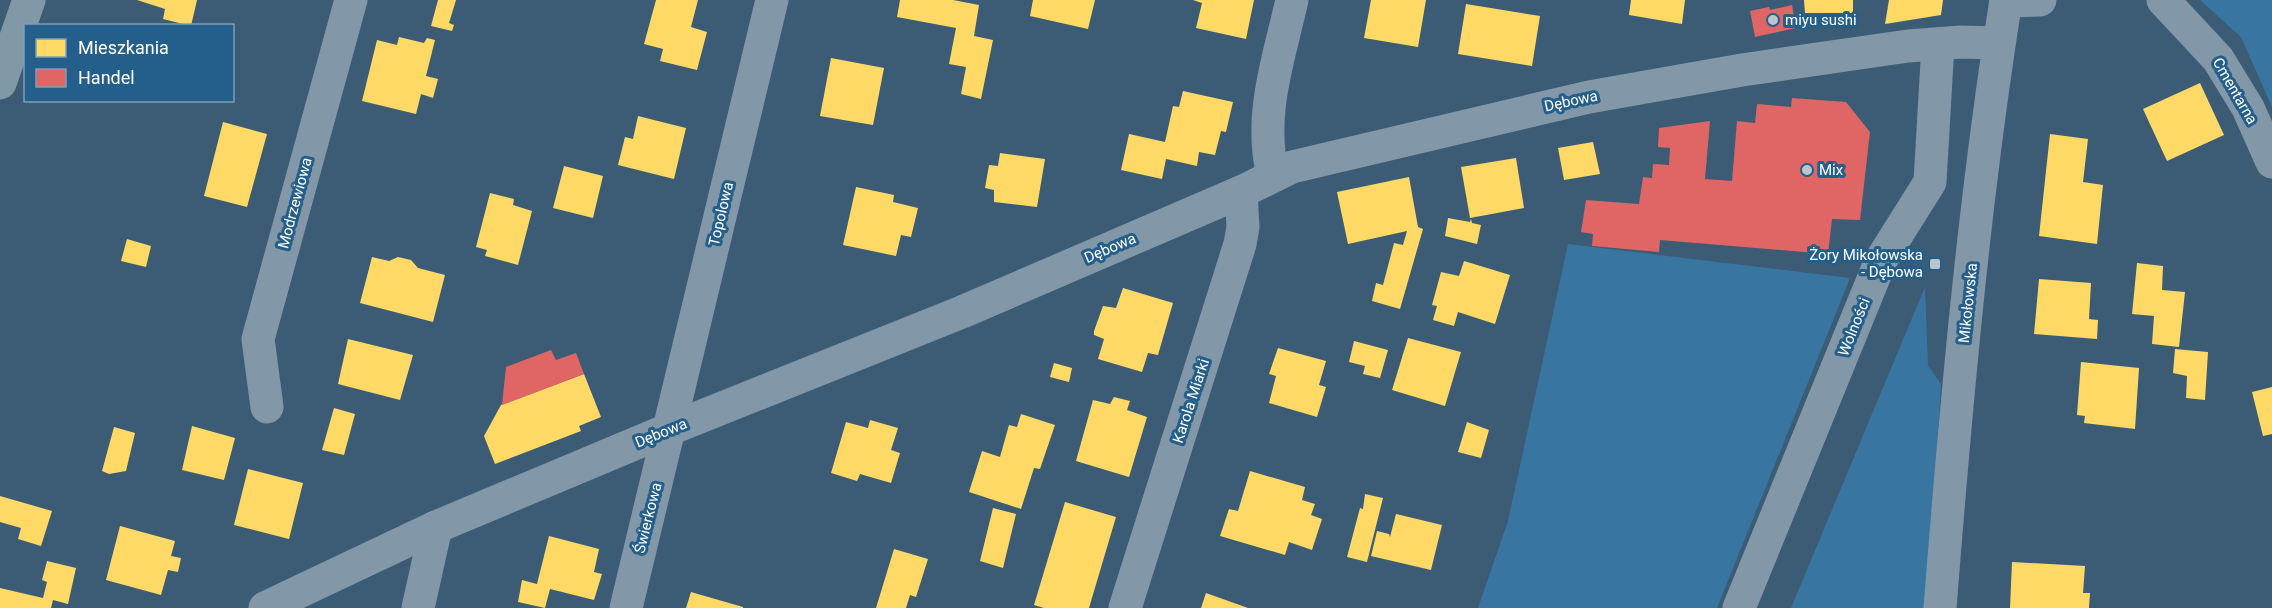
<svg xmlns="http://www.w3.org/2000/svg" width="2272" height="608" font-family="Roboto,sans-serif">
	<rect width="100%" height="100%" fill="#3b5c74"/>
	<g fill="#3876a1">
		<path d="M2200 0H2272V107L2241 37Z"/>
		<path d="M1568 244 1850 278 1717 608H1478L1508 521Z"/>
		<path d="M1925 287 1928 366 1941 384 1927 608H1791Z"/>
	</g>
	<g fill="#ffd966">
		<path d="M137 0H197L191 26 163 19 165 9Z"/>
		<path d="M438 0H456L449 23 454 25 452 31 431 26Z"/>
		<path d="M656 0H698L691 27 707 32 697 70 660 61 663 49 644 44Z"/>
		<path d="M900 0H953L979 5 974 36 993 40 981 99 961 94 966 67 949 64 956 28 897 17Z"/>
		<path d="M1033 0H1095L1088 29 1030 16Z"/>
		<path d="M1193 0H1254L1246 39 1196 28 1202 3Z"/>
		<path d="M1371 0H1426L1418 47 1364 38Z"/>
		<path d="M1631 0H1685L1682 24 1629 15Z"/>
		<path d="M1804 0H1853V13H1805Z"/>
		<path d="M1889 0H1943L1941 15 1885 24Z"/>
		<path d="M1466 4 1540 16 1532 66 1458 54Z"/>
		<path d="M399 37 424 43 427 38 435 40 426 76 438 79 433 98 421 94 416 114 362 101 377 40 397 45Z"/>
		<path d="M831 58 884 68 873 125 820 116Z"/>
		<path d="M2200 83 2224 135 2167 161 2143 109Z"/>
		<path d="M1183 91 1233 102 1226 132 1221 131 1215 155 1199 152 1197 166 1166 159 1162 179 1121 170 1129 134 1165 142 1173 106 1179 107Z"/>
		<path d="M638 116 686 128 674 179 618 165 625 137 633 139Z"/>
		<path d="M223 122 267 134 247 207 204 196Z"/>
		<path d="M2050 134 2088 139 2083 182 2103 185 2097 244 2039 236Z"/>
		<path d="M1593 142 1600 174 1564 180 1558 148Z"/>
		<path d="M1000 153 1045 159 1037 207 994 202V190L985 188 989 165 998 166Z"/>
		<path d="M1516 158 1524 208 1470 218 1461 167Z"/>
		<path d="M564 166 603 176 593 218 553 208Z"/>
		<path d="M1409 177 1418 227 1423 229 1400 309 1372 301 1376 283 1383 285 1394 243 1403 245 1407 231 1348 244 1337 192Z"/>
		<path d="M856 187 894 195 893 202 918 208 911 237 901 235 896 256 843 245Z"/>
		<path d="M490 193 514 199 513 205 532 211 518 265 485 256 487 250 476 247Z"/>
		<path d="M1448 218 1470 222 1471 219 1472 223 1481 225 1477 244 1445 236Z"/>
		<path d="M127 239 151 246 146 267 121 261Z"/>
		<path d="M372 257 389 261 398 257 411 260 418 268 445 275 433 322 360 303Z"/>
		<path d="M1464 261 1510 275 1495 324 1458 312 1454 326 1433 320 1437 306 1432 305 1441 272 1459 276Z"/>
		<path d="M2137 263 2163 266 2162 290 2185 292 2179 347 2152 344 2154 316 2132 314Z"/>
		<path d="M2039 279 2091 283 2089 319 2098 320 2097 339 2034 334Z"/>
		<path d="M1123 288 1173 303 1158 355 1148 353 1142 372 1098 359 1104 339 1094 335V331L1103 306 1116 308Z"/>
		<path d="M1408 338 1461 352 1445 406 1392 390Z"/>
		<path d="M348 339 413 355 400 400 338 384Z"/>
		<path d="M1354 341 1388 350 1380 378 1363 374 1365 366 1349 362Z"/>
		<path d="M1278 348 1326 361 1319 385 1326 387 1317 417 1269 403 1276 376 1269 374Z"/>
		<path d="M2175 349 2208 352 2205 400 2186 398 2187 376 2173 373Z"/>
		<path d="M2081 362 2139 368 2135 429 2084 423 2085 416 2077 415Z"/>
		<path d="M1054 363 1072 368 1069 382 1050 377Z"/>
		<path d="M584 374 601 417 579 426 581 431 495 464 484 436 501 405Z"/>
		<path d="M2272 387V434L2263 436 2252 392Z"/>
		<path d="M1114 397 1130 401 1127 410 1147 417 1129 477 1076 461 1093 400 1110 404Z"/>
		<path d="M334 408 355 414 344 455 322 450Z"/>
		<path d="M1021 414 1055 425 1040 469 1034 468 1021 509 969 492 982 451 1000 457 1009 425 1017 427Z"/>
		<path d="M870 420 898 428 891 450 900 453 891 483 860 474 857 481 831 473 846 422 868 428Z"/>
		<path d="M1467 422 1489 430 1481 458 1458 452Z"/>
		<path d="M192 426 235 438 224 480 182 470Z"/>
		<path d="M114 427 135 433 126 471 109 474 102 471Z"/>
		<path d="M248 469 303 483 289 539 234 525Z"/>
		<path d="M1250 471 1305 487 1302 500 1315 504 1311 515 1322 519 1312 550 1289 542 1285 555 1220 536 1229 509 1238 511Z"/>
		<path d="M1365 494 1383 498 1367 562 1347 557 1360 508 1363 509Z"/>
		<path d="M0 496 52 511 41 546 18 539 21 528 0 522Z"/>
		<path d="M1065 502 1116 517 1089 608H1044L1034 605Z"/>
		<path d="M993 508 1016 514 1003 568 980 561Z"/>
		<path d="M1396 514 1442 525 1431 570 1371 556 1377 531 1389 534 1390 537Z"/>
		<path d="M120 526 175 541 171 556 181 558 178 572 168 570 161 595 106 580Z"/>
		<path d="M549 536 599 549 594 572 602 574 594 600 550 589 545 608 518 602 522 580 537 584Z"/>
		<path d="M894 549 928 559 916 597 910 595 906 608H876Z"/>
		<path d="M47 561 76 568 68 604 53 600 51 608H0V588L43 598 47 582 42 580Z"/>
		<path d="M2012 562 2085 566 2083 593H2090L2089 608H2010Z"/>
		<path d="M691 592 743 607V608H686Z"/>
		<path d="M1206 593 1248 608H1201Z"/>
	</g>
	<g fill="#e06666">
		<path d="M1792 5 1796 28 1755 37 1750 11 1769 7 1770 10Z"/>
		<path d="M1792 98 1846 102 1870 132 1860 220 1832 219 1828 254 1660 240 1659 252 1592 246 1593 234 1581 232 1586 200 1639 204 1643 177 1652 178 1653 164 1669 165 1670 148 1658 147 1659 128 1710 121 1705 179 1732 181 1737 121 1755 123 1757 104 1791 107Z"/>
		<path d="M551 350 556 360 576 353 584 374 502 405 506 367Z"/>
	</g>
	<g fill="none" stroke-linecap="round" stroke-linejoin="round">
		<g stroke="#8298a8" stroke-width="33">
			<path d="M2163 0 2218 59 2248 108 2272 162"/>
			<path d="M2006 1 2040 0"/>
			<path d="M1273 175C1258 116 1279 58 1292 0"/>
			<path d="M267 407 258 339 351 0"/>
			<path d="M265 608 436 527 670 429 962 312 1241 192 1292 167 1589 97 1742 70 1908 46 1961 42 1999 43"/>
			<path d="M418 608 436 527"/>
			<path d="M626 608 772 0"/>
			<path d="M1125 608 1240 244 1243 227 1241 192"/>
			<path d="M1739 608 1881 260 1930 182 1938 44"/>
			<path d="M1940 608C1956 405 1974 201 2006 0"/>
		</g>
		<path stroke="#8198a7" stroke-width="33" d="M0 83 29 0"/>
	</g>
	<g fill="#bac6ce" stroke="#245f8b" stroke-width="2">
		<circle cx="1773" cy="20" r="6"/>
		<circle cx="1807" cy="170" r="6"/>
		<rect x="1929" y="258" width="12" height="12" rx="3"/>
	</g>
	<g text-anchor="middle" stroke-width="6" stroke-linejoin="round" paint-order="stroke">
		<g font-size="15" fill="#fff" stroke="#245f8b" text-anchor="start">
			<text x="1785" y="25">miyu sushi</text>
			<text x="1819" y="175">Mix</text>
			<text x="1923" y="260" text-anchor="end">Żory Mikołowska<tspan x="1923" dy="17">- Dębowa</tspan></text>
		</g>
		<g font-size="15" fill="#fff" stroke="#245f8b">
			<text transform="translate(2235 91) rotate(60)" y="5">Cmentarna</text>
			<text transform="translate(1571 101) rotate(-12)" y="5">Dębowa</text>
			<text transform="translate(295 203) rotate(-75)" y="5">Modrzewiowa</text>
			<text transform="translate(721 214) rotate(-77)" y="5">Topolowa</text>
			<text transform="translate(1110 248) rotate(-23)" y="5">Dębowa</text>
			<text transform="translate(1968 303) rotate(-84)" y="5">Mikołowska</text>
			<text transform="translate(1854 327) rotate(-68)" y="5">Wolności</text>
			<text transform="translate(1191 401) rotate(-72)" y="5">Karola Miarki</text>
			<text transform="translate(661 433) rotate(-22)" y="5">Dębowa</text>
			<text transform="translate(648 518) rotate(-76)" y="5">Świerkowa</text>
		</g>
	</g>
	<rect x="24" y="24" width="210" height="78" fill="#245f8b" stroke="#7c9fb9" stroke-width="1.5"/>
	<rect x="36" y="39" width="30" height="18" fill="#ffd966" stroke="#7c9fb9" stroke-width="1.5"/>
	<text x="78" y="54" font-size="18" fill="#ffffff">Mieszkania</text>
	<rect x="36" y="69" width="30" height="18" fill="#e06666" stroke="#7c9fb9" stroke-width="1.5"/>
	<text x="78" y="84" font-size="18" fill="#ffffff">Handel</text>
</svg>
